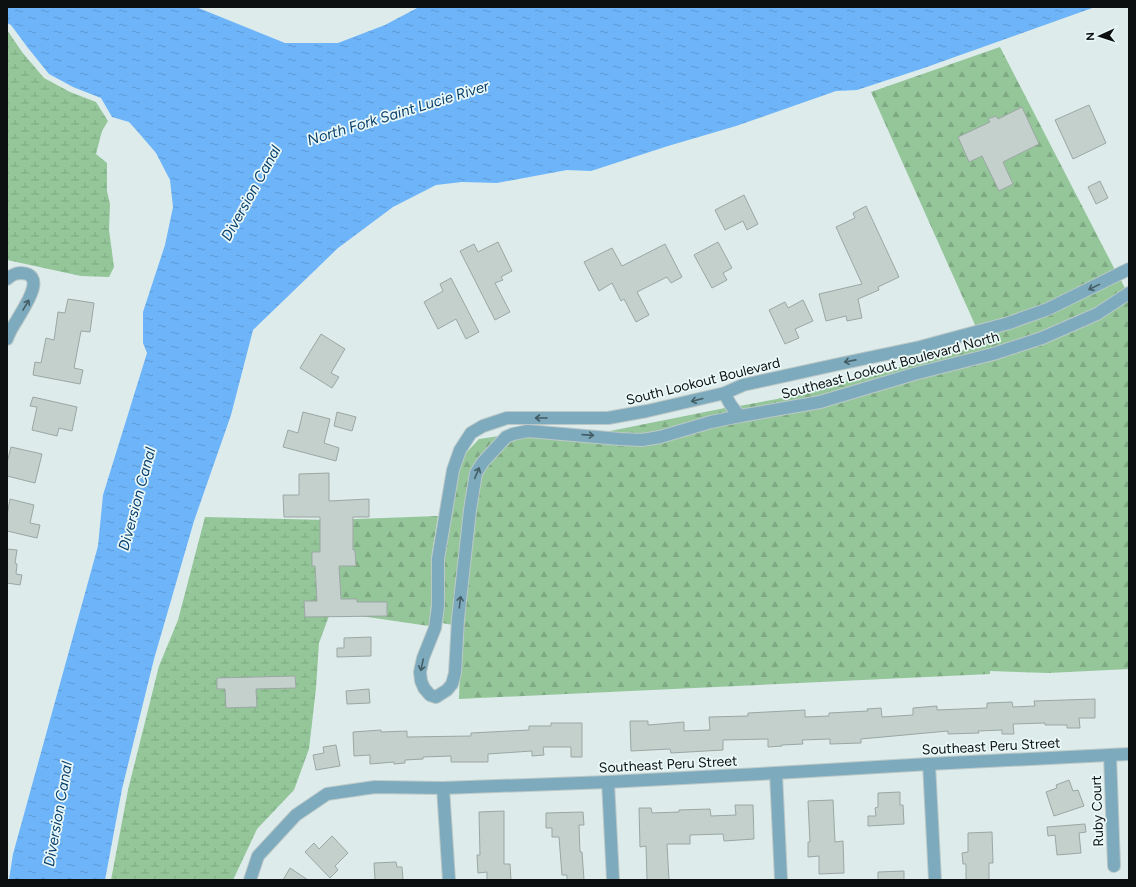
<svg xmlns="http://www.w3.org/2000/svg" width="1136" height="887" font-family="Figtree,sans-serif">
	<defs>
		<pattern id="forest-firs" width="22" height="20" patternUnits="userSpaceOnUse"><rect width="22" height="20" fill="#94c699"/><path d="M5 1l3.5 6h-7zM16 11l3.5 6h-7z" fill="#7ea983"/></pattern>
		<pattern id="wetland-marsh" width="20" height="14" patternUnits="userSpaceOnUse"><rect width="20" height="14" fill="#94c699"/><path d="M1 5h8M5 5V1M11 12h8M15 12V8" fill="none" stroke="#7ea983"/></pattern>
		<pattern id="water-ripples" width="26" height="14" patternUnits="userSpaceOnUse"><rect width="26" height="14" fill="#6db4f9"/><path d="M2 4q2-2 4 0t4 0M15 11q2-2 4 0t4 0" fill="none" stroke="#5d9ad4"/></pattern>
	</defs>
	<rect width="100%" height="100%" fill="#ddebeb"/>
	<g fill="url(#forest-firs)">
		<path d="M1000 47 1115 270 1046 304 1007 318 976 327 871 92Z"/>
		<path d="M1121 280 1129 297V669L1048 673 990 671V674L459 699 461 639 464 627 442 623 444 605V559L459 471 465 454 479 439 499 436 502 444 514 440 513 436 551 435 610 431 725 408 740 423 749 416 739 406 777 399 983 345 980 337 1012 328 1051 314Z"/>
		<path d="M438 516 431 559V605L429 626 340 613 329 520Z"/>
	</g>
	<g fill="url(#wetland-marsh)">
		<path d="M7 30 22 52 44 78 70 92 96 102 108 121 102 131 96 154 107 163V191L110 204 109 230 114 267 109 277 81 276 7 260Z"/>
		<path d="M205 517 329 520 336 597 319 643 316 688 309 749 294 790 257 829 233 880H111L128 790 159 666 178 620Z"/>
	</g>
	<path fill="url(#water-ripples)" d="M7 7H196L285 43H338L385 25 419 7H1095L924 68 857 90 836 91 736 126 668 146 591 171 567 170 497 183 462 182 436 185 393 207 338 248 253 330 231 415 194 521 154 659 122 789 105 880H9L13 854 98 546 103 495 147 353 143 343V312L165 245 173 207 170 180 156 153 138 132 129 122 112 117 101 98 73 87 49 74 28 48 11 25 7 23Z"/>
	<g fill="#c3d0cb" stroke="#9ca7a3">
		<path d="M1089 105 1106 143 1073 159 1055 120Z"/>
		<path d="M1022 107 1039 144 1003 162 1013 184 999 191 982 156 969 162 958 137 990 122 988 119 996 116 998 119Z"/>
		<path d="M1100 181 1108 198 1096 204 1088 187Z"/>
		<path d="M744 195 758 224 747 230 743 221 725 230 715 210Z"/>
		<path d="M866 206 899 277 878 287 879 290 858 299 862 318 847 321 846 316 826 321 819 294 862 284 836 227 855 218 853 213Z"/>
		<path d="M498 242 512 271 501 277 503 280 495 283 510 312 495 320 460 251 474 244 478 252Z"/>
		<path d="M718 242 732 268 723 273 727 280 712 288 694 255Z"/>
		<path d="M665 244 682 277 671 283 667 277 637 292 649 315 636 322 624 299 621 301 612 283 599 291 584 262 612 248 622 266Z"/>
		<path d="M451 278 479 332 466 339 456 319 438 329 424 302 443 291 440 284Z"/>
		<path d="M68 299 94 303 90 332 81 331 74 368 83 370 80 384 33 375 35 362 41 363 46 338 54 340 58 312 65 313Z"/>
		<path d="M803 300 813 321 795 329 799 338 785 344 769 310 785 302 788 308Z"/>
		<path d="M321 334 345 349 331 373 339 377 332 388 300 368Z"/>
		<path d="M33 397 77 407 72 431 59 428 57 436 32 430 37 407 30 406Z"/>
		<path d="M303 412 330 419 324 443 339 448 336 461 283 447 288 430 298 433Z"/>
		<path d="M337 412 356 417 352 431 334 426Z"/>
		<path d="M11 447 42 454 35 483 7 476V463Z"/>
		<path d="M329 473V501L369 499V517H353V550H355L356 566H339L341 599H357V602H387V616L305 617 304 601H317L315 566H312V552H320V517H284L283 495H299V474Z"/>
		<path d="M10 499 34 505 30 523 40 525 37 538 7 531V515Z"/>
		<path d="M7 549 17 550 15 563 17 564 16 574 22 575 20 585 7 583Z"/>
		<path d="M371 637V656L337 657V648H344V638Z"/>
		<path d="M295 676 296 688 256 689 257 707 226 708 225 689H217V678Z"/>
		<path d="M369 689 370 703 347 704 346 691Z"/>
		<path d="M1095 699V718H1079L1080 728H1067V725H1045V723L1013 724 1014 734H1002V730L978 731 979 733 948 734V731L861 739V743L830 744V739L802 740 803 744 782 745V746L768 747V739L723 740V750L671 753 670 749 631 751 630 721H648V725L684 722V731L710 730 709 717 748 716V713L805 710V717L829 716V713L868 711 867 709 881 708 882 717 913 715V708L937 706V710L987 708V703L1012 702 1013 707 1035 706 1034 701Z"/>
		<path d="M551 723H582V757H571V747H543L544 755 532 756V751L488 754V762H451V756L423 757V759L405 760V763L394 764V762L370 764V755L354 756 353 732 381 730V732L407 731V737L471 736V733L529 730V726H551Z"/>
		<path d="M336 745 340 766 316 770 313 755 324 753 323 747Z"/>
		<path d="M1069 780 1073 791 1078 790 1084 806 1054 816 1046 792 1057 788 1056 785Z"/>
		<path d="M900 792V805H903L904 824 868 826V816H876L875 808 878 807V793Z"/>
		<path d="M833 800 835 842 843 841 844 873 819 874V856L808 857V842H810L808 801Z"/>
		<path d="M735 805H753L754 839 724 841 723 834 690 835V844H667L669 880H647L646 846 640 847 639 808H651L652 813 679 812V810L710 809 711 816 736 815Z"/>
		<path d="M504 811V864H510L511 880H487V872L478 873 477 855H480L479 812Z"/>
		<path d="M583 812 584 825H579L580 852H582L584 880H567V875H562L559 837H552V828H546V813Z"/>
		<path d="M1085 824 1086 832 1079 833 1081 853 1057 855 1055 835 1048 836 1047 827Z"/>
		<path d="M992 832 993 863H989V880H966V864H963L962 853 968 852V833Z"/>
		<path d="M332 836 348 853 335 866 338 870 330 878 305 852 314 843 319 849Z"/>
		<path d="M396 862 397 867H402L403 880H375L374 863Z"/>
		<path d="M290 868 308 880H283Z"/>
		<path d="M904 871V880H878V872Z"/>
	</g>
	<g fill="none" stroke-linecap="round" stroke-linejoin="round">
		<g stroke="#bcc8c8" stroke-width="14">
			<g id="minor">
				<path d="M1129 269 1048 309 1009 323 920 347 839 364 743 385 725 393 647 411 608 418H507L483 426 471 433 460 450 453 470 438 559V606L435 628 423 658 420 672 421 681 424 688 430 695 436 697 447 690 452 684 455 673 458 619 470 510 476 473 483 462 506 437 513 434 528 431 620 439 642 440 660 437 711 422 740 416 820 402 914 374 993 354 1042 338 1097 314 1129 293"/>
				<path d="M7 279C10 276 16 273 21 273 49 274 22 310 17 320 13 326 9 333 7 339"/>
				<path d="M725 393C728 403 733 409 740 416"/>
				<path d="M1110 755 1114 866"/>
				<path d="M929 764 935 880"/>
				<path d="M776 773 781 880"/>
				<path d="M608 782 613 880"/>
				<path d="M443 788 449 880"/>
				<path d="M250 880 258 856 296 815 327 794 375 787 443 788 608 782 776 773 929 764 1129 754"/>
			</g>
		</g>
		<use href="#minor" stroke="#7dabbd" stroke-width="12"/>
	</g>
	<defs><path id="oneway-shaft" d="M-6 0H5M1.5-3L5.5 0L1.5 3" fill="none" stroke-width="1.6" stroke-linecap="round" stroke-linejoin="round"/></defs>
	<g stroke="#445e66">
		<use href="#oneway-shaft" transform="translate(1094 287) rotate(154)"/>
		<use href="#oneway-shaft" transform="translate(26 305) rotate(-59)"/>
		<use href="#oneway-shaft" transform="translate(850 361) rotate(169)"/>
		<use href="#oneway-shaft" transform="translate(697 400) rotate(166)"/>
		<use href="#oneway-shaft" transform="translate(541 418) rotate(180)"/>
		<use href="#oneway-shaft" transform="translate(588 435) rotate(4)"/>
		<use href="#oneway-shaft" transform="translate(477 473) rotate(-67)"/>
		<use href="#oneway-shaft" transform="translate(460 602) rotate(-83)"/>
		<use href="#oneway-shaft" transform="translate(422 665) rotate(102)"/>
	</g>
	<g text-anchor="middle" stroke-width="3.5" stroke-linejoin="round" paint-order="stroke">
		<g font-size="14" fill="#0c1010" stroke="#eaf8f8">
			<text transform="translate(890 365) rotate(-15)" y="5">Southeast Lookout Boulevard North</text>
			<text transform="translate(703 381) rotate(-14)" y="5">South Lookout Boulevard</text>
			<text transform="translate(991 746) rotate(-3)" y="5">Southeast Peru Street</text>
			<text transform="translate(668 764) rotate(-3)" y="5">Southeast Peru Street</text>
			<text transform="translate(1097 811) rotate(-92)" y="5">Ruby Court</text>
		</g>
		<g font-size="15" font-style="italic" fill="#0a406b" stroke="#eaf8f8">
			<text transform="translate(398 113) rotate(-17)" y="5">North Fork Saint Lucie River</text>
			<text transform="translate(251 193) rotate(-61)" y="5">Diversion Canal</text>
			<text transform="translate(137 499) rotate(-75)" y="5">Diversion Canal</text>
			<text transform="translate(58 814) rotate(-80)" y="5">Diversion Canal</text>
		</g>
	</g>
	<rect width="1136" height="887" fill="none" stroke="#0c1010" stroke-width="16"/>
	<g transform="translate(1100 36) rotate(267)" stroke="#eaf8f8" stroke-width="3" paint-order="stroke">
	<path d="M0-3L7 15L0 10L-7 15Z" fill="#0c1010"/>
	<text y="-6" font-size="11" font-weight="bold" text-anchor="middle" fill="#0c1010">N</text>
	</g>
</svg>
